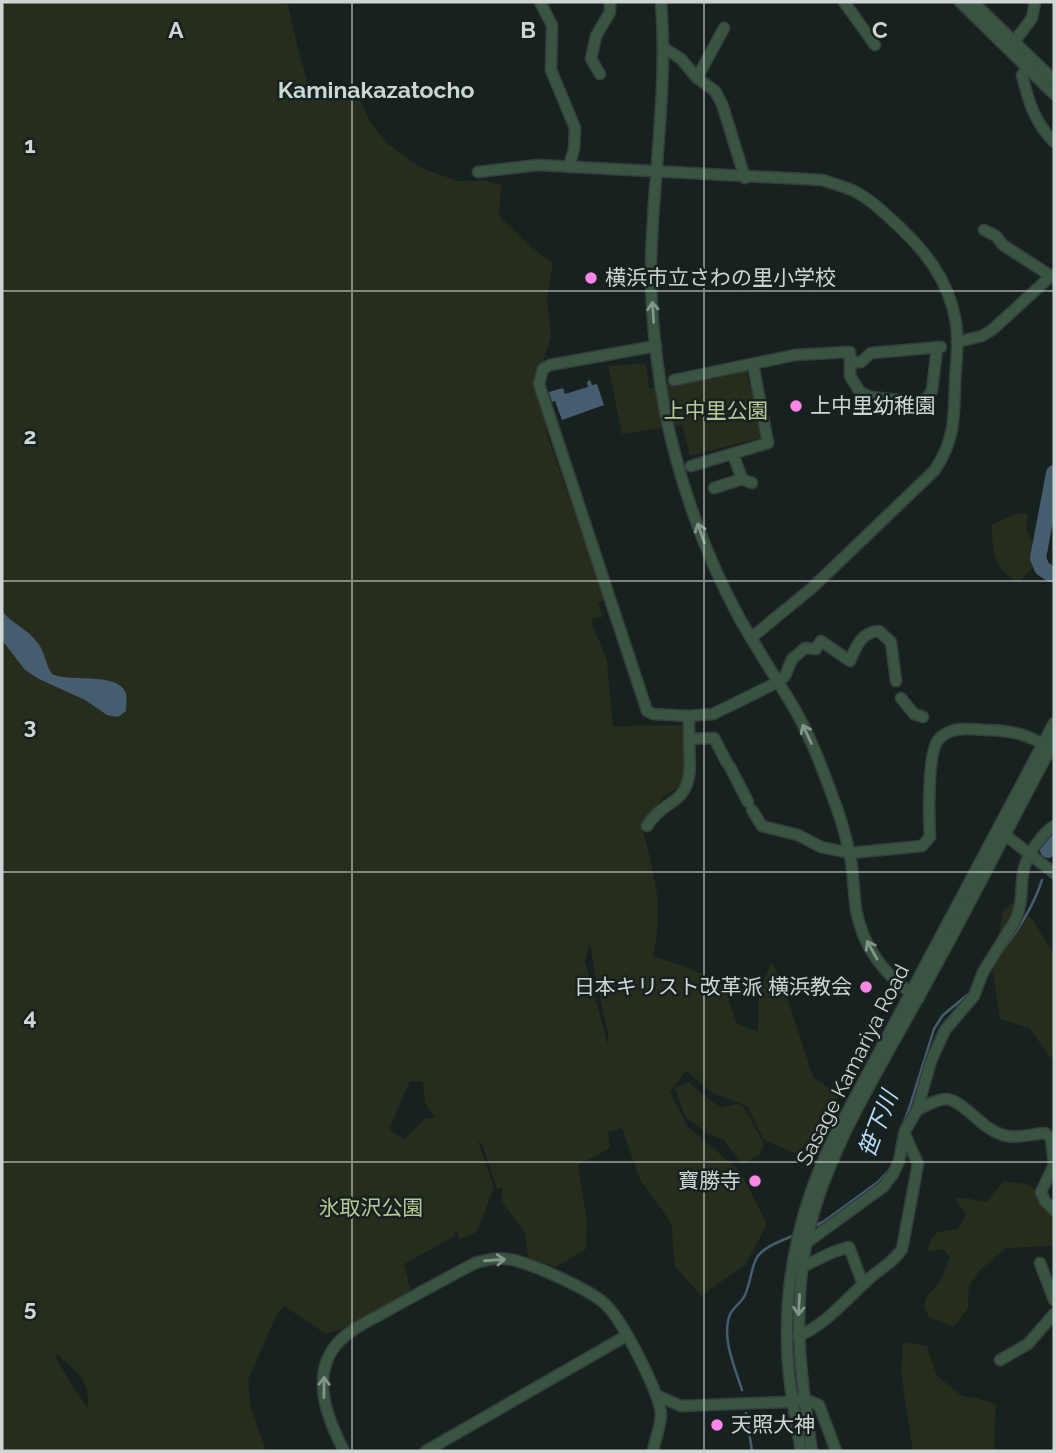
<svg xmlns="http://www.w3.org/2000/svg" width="1056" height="1453" font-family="Raleway,'Noto Sans JP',sans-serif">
	<rect width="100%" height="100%" fill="#17211f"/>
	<g fill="#262d1c" fill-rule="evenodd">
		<path d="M2 2H287C295 32 300 64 312 93L327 98 356 89 369 120 388 144 421 168 458 181 484 180 501 185 499 216 530 246 553 263 547 299 551 336 537 384 547 434 605 600 598 603 603 617 593 618 592 624 607 660 613 726 686 725 683 784 662 798 643 830C655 879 664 905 653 956L686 967 724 984 736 1023 758 1032 759 994 771 962 781 978 813 1077 839 1095 815 1138 795 1153 764 1140 747 1106 713 1093 686 1071 670 1092 687 1126 740 1171 767 1224 746 1264 701 1296 675 1266 671 1222 640 1180 622 1128 608 1132 610 1148 578 1165 587 1221 586 1249 555 1267 528 1257 525 1233 501 1201 503 1188 497 1189 482 1144 478 1141 494 1187 477 1232 459 1239 456 1228 455 1236 404 1264 411 1291 350 1326 326 1334 284 1306 275 1318 248 1380 251 1408 266 1451H2ZM590 942 596 980 608 1032V1045L585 961ZM410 1081 423 1082 425 1103 435 1117 424 1119 404 1140 389 1129ZM57 1354C74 1370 93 1381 87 1408L56 1359Z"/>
		<path d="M646 363 649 389 744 364 764 437 690 456 682 425 622 434 608 366Z"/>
		<path d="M1028 513 1026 530 1034 546V566L1018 583C992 567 994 553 991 525L1015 514Z"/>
		<path d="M1012 903 1031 918 1054 953V1058L1050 1057 1029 1028 1000 1019 993 973 1003 911Z"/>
		<path d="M688 1082 721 1108 736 1104 743 1106 764 1144 760 1154 743 1165 724 1140 706 1133 685 1116 675 1088Z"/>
		<path d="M1004 1181 1027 1184 1054 1202V1246L1006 1248 980 1270 969 1286 968 1308 954 1327 929 1317 924 1306 927 1296 941 1280 950 1257 944 1250 928 1251C932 1229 938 1232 958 1229L966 1214 955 1200 959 1197 986 1202Z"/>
		<path d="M903 1342 927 1346 936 1375 962 1396 976 1398 996 1404 994 1451H913L901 1373Z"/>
	</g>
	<g fill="#465d70">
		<path d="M590 380 592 385 597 384 604 405 562 420 555 401 552 402 549 392 563 388 565 394 588 387 587 382Z"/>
		<path d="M2 611C12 624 28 629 37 642 45 651 45 664 52 674 71 683 120 671 126 694 127 699 126 706 126 711L118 717 107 715 85 700 39 679 25 670 2 640Z"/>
	</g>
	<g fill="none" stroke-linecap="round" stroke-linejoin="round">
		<g stroke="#465d70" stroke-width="2.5">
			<path d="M1000 954C1017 931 1033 908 1042 880"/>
			<path d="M984 981 993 965"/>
			<path d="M812 1227 823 1222 878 1182 889 1170 894 1161 899 1134 909 1109 934 1029 943 1015 971 992"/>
			<path d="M742 1390C735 1368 722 1339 729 1317 732 1307 741 1304 745 1295 750 1284 751 1270 756 1259 763 1246 784 1240 797 1234"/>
			<path d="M746 1413 752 1451"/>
		</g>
		<g stroke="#465d70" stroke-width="16">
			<path d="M1054 473 1038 558 1042 568 1051 574H1054"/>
			<path d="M1048 850 1054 839"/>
		</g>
		<g stroke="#343e3c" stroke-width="13">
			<g id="minor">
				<path d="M540 2 552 25 551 70 575 128 574 149 569 167"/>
				<path d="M661 2C668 89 653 176 651 263 650 321 660 401 676 458 691 514 713 570 741 621 756 647 772 672 788 698 807 728 820 762 832 795 839 813 845 833 849 851 854 870 853 890 856 909 862 947 887 979 919 998"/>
				<path d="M844 2 875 45"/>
				<path d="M960 2 1054 94"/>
				<path d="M973 2 1054 80"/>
				<path d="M1014 42 1032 18 1035 2"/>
				<path d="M664 48 681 59 697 78 715 91 722 104 745 178"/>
				<path d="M1032 66 1022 75C1029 103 1034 121 1054 142"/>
				<path d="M600 74 591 59 596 36 610 12V2"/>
				<path d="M697 78 724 28"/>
				<path d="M478 172 538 165 823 180C833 184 844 186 854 191 868 198 880 209 892 220 924 249 949 279 956 323 959 343 956 363 955 382 954 418 955 439 935 470L813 587 751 638"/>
				<path d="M984 230 996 236 1003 245 1051 276 1054 275"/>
				<path d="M957 342 982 336 992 330 1051 276"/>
				<path d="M656 346 550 365 543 369 539 384 647 711 653 714 689 716 713 714 778 682 785 676 792 659 805 648 816 649 821 641 850 661C856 647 861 632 879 631L891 642 896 681"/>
				<path d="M850 362H861L871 353 941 347"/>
				<path d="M674 380 795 355 850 352V376L860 392 871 397 916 402 926 399 932 391 937 347"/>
				<path d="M733 454 742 479 752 483"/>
				<path d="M691 466 768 443 753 364"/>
				<path d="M714 488 742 479"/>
				<path d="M901 698 914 714 923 717"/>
				<path d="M689 716V739L714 738 727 763"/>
				<path d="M730 767 748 802"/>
				<path d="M752 810 762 826 798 835 821 847 850 853 922 846 930 837C929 819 927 751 939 739 951 726 969 729 985 730 1005 730 1027 733 1043 745"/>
				<path d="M647 826C654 814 664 808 675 800 695 786 689 760 689 739"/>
				<path d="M1000 831 1054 873"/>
				<path d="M917 1110C925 1107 938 1098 947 1099 966 1102 983 1132 1007 1136 1018 1138 1033 1134 1045 1133L1051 1138 1054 1165 1041 1192 1045 1201 1054 1210"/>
				<path d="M806 1243 883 1187 893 1174 899 1161 905 1131 917 1110 931 1061 945 1030 974 996 983 972 1015 921C1029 889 1012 875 1038 842 1043 835 1048 830 1054 826"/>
				<path d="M1040 1263 1054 1300"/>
				<path d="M802 1267 833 1252 849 1247 863 1284"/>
				<path d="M798 1336C825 1326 848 1297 870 1278 881 1268 894 1262 902 1249L918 1164 905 1135"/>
				<path d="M1000 1360 1028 1344 1054 1314"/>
				<path d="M658 1396 681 1406 785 1402 804 1399 819 1405 836 1451"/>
				<path d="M344 1451C328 1420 310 1377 336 1345 348 1330 369 1321 385 1312 415 1295 445 1279 475 1263 485 1260 496 1257 507 1259 527 1261 591 1290 605 1304 622 1319 659 1392 661 1414 661 1425 655 1440 653 1451"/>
				<path d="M426 1451 626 1336"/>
				<path d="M801 1451C795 1415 787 1376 787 1339 786 1269 803 1200 834 1137L1054 723"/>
				<path d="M812 1451C801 1380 792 1312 807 1240 823 1158 877 1073 917 1000 965 915 1008 827 1054 742"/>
			</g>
		</g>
		<use href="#minor" stroke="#395542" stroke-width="10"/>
	</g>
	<defs><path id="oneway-shaft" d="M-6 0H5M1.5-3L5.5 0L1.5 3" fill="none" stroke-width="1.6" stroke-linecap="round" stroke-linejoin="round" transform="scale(1.75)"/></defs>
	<g stroke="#84958b">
		<use href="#oneway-shaft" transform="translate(653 312) rotate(-94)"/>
		<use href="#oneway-shaft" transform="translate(701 533) rotate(-109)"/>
		<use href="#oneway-shaft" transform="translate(807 734) rotate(-115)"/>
		<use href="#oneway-shaft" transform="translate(872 950) rotate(-119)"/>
		<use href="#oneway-shaft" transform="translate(495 1260) rotate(-4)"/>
		<use href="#oneway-shaft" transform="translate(799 1305) rotate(93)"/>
		<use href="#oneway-shaft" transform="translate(324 1387) rotate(-89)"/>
	</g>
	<path fill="none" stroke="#cfd5d4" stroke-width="2" stroke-opacity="0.55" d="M352 2V1451M704 2V1451M2 291H1054M2 581H1054M2 872H1054M2 1162H1054"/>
	<g fill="#fa87e7" stroke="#17211f" stroke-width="2.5">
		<circle cx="591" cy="278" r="7"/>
		<circle cx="796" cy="406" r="7"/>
		<circle cx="866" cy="987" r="7"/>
		<circle cx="755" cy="1181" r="7"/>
		<circle cx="717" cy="1425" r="7"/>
	</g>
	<g text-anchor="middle" stroke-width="5" stroke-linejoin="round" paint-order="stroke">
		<g font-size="21" fill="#cfd5d4" stroke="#17211f" text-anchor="start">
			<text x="605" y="285">横浜市立さわの里小学校</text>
			<text x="810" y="413">上中里幼稚園</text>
			<text x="852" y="994" text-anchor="end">日本キリスト改革派 横浜教会</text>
			<text x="741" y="1188" text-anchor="end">寶勝寺</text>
			<text x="731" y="1432">天照大神</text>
		</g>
		<g font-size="21" fill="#b5c895" stroke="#17211f">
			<text x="716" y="418">上中里公園</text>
			<text x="371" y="1215">氷取沢公園</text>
		</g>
		<g font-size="21" fill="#cfd5d4" stroke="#17211f">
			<text transform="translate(853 1065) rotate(-63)" y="7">Sasage Kamariya Road</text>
		</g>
		<g font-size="23" font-weight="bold" fill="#cad7d5" stroke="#17211f">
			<text x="376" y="98">Kaminakazatocho</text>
		</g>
		<g font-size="23" font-style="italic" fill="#b8dcfb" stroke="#17211f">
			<text transform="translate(878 1124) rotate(-69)" y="8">笹下川</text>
		</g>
	</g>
	<g font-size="23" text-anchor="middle" font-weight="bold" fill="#cfd5d4" stroke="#17211f" stroke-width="5" stroke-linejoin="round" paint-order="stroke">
		<text x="176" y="38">A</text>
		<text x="528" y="38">B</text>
		<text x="880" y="38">C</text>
		<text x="30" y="153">1</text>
		<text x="30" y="444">2</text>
		<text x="30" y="734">3</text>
		<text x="30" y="1025">4</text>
		<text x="30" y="1316">5</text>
	</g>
	<rect width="1056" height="1453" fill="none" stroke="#cfd5d4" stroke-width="7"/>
</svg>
